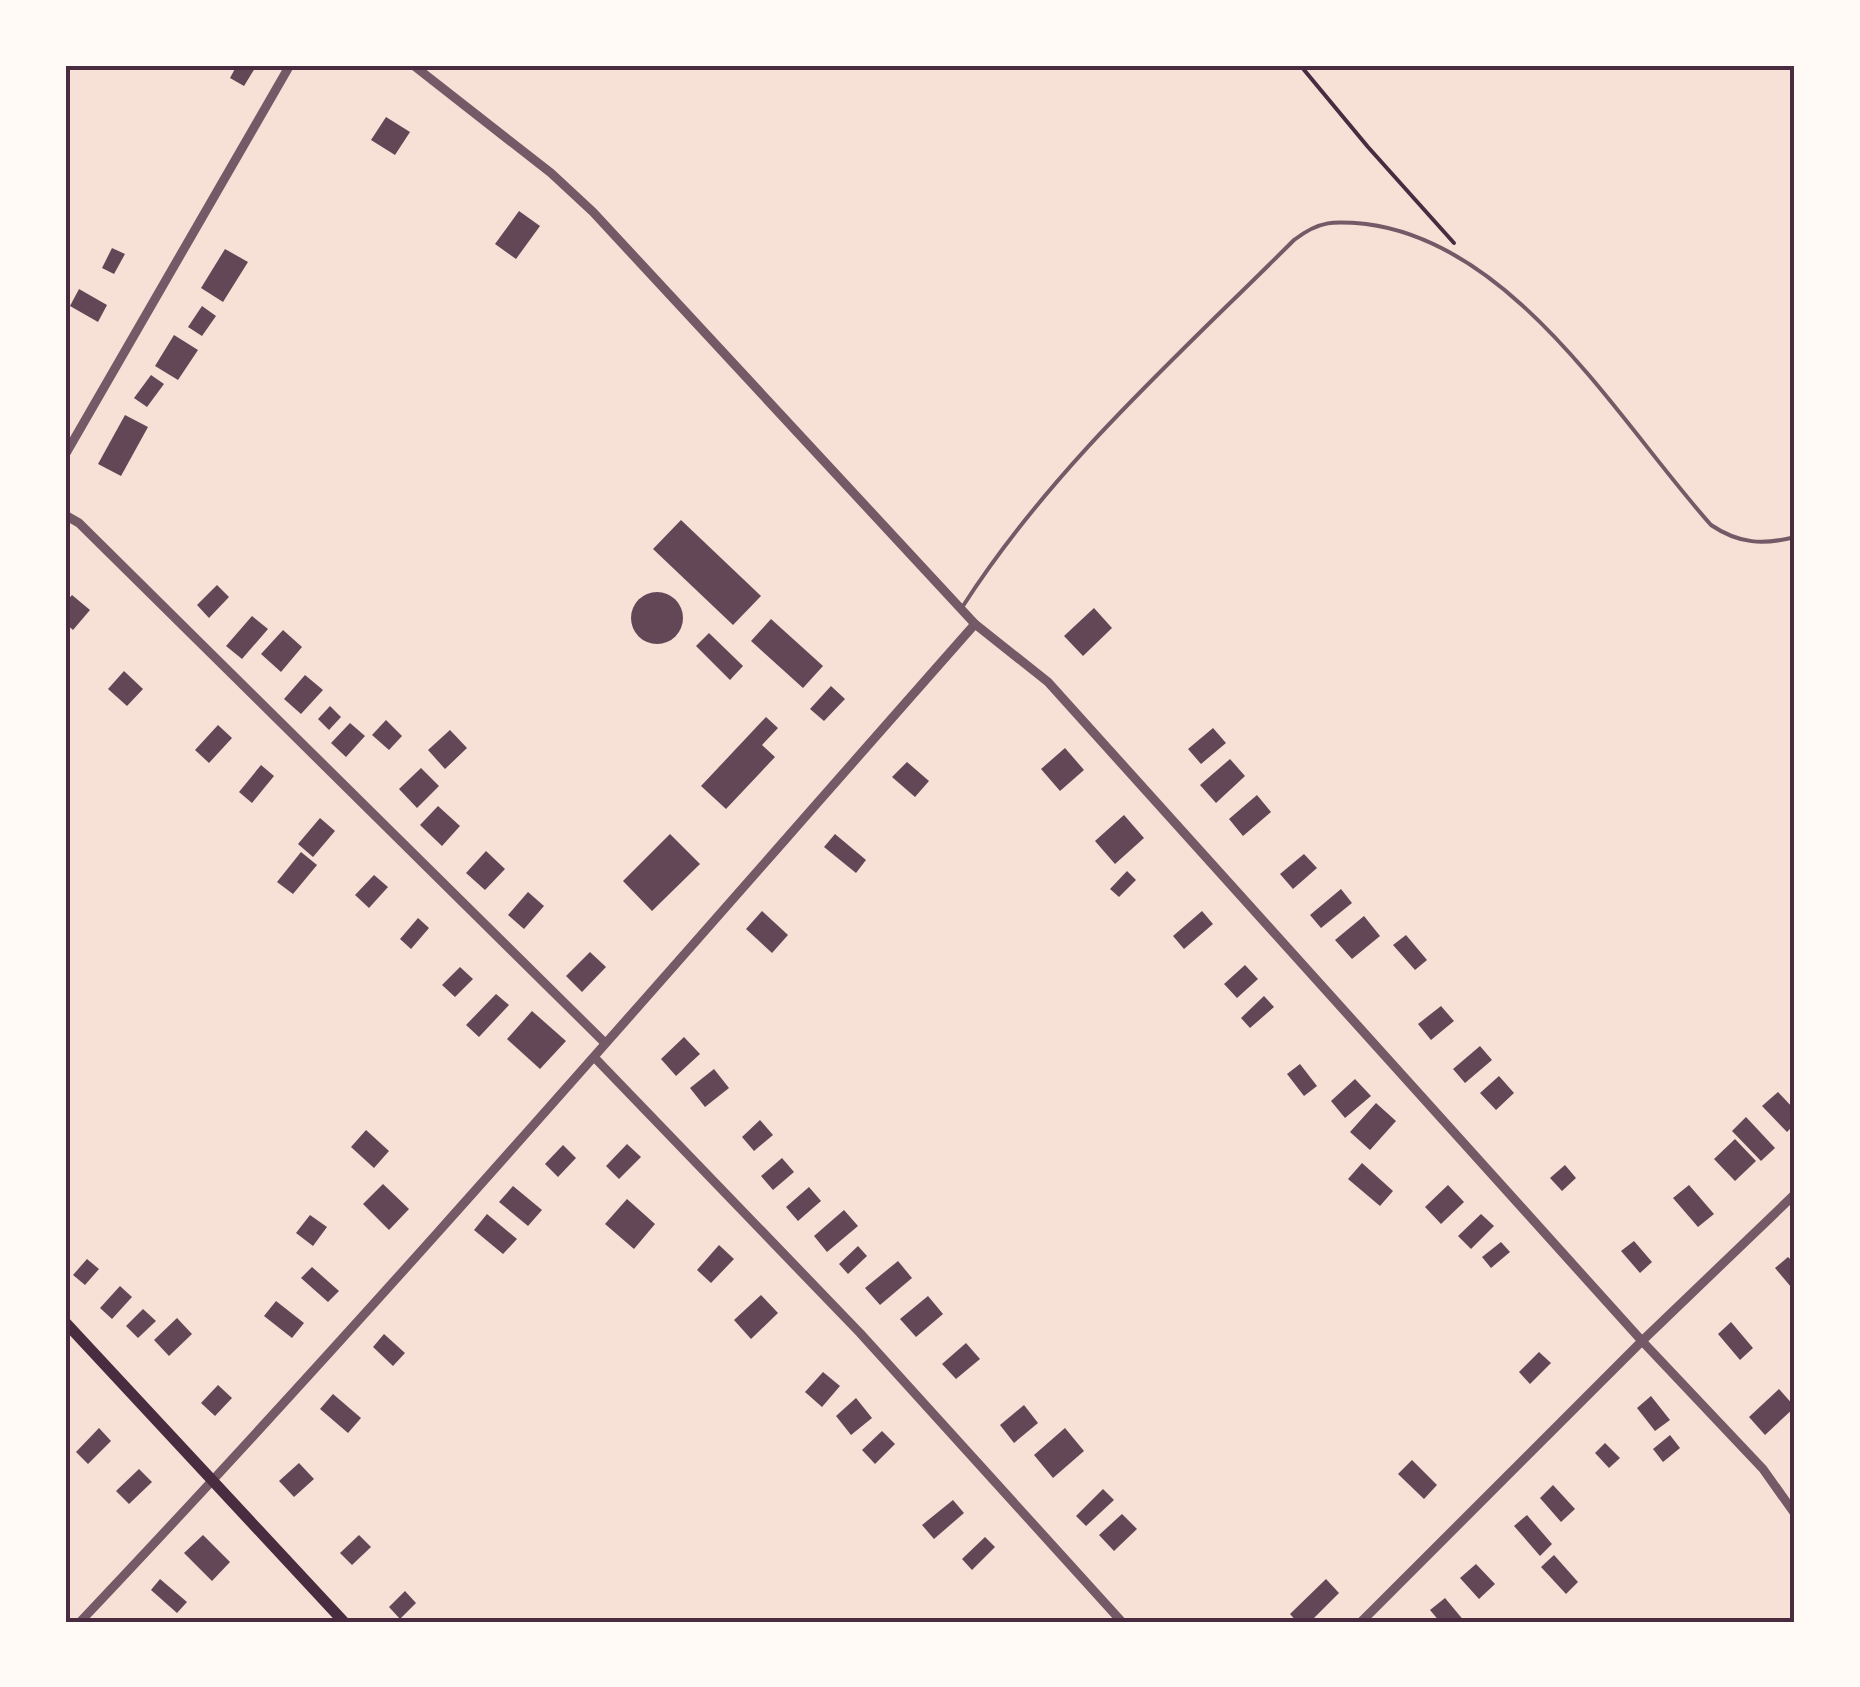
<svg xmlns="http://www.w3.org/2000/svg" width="1860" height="1687" font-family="Overpass,sans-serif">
	<rect width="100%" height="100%" fill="#f7e1d7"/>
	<g fill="#644757">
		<path d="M237 65H257L244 86 230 78Z"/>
		<path d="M386 117 410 132 395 155 371 140Z"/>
		<path d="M519 211 540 226 516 259 495 244Z"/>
		<path d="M112 248 125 254 114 274 102 268Z"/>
		<path d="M225 249 248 262 223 302 201 288Z"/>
		<path d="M79 289 107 305 98 322 70 306Z"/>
		<path d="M202 306 216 316 202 336 188 327Z"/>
		<path d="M174 335 198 350 178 380 155 366Z"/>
		<path d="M151 375 164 384 147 407 134 398Z"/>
		<path d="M125 415 148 427 121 476 98 464Z"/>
		<path d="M681 520 761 596 733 625 653 549Z"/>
		<path d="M217 585 229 597 209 618 197 605Z"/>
		<circle cx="657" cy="618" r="26"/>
		<path d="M72 595 90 610 73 630 65 623V603Z"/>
		<path d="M1094 608 1112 628 1083 656 1064 636Z"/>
		<path d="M252 616 268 629 242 659 226 646Z"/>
		<path d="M771 619 823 666 803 688 751 641Z"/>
		<path d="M283 630 302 647 281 672 261 654Z"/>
		<path d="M709 633 743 666 730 680 696 646Z"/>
		<path d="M124 671 143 689 127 706 108 689Z"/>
		<path d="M305 675 323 690 301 714 284 699Z"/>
		<path d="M831 686 845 699 824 721 810 709Z"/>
		<path d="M330 706 341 717 329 730 318 719Z"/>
		<path d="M766 717 778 728 762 745 775 757 726 809 701 786Z"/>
		<path d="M386 720 402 736 389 750 372 735Z"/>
		<path d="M350 723 365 736 346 757 331 743Z"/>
		<path d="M218 725 232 738 209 763 195 750Z"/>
		<path d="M1213 728 1226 743 1201 764 1188 749Z"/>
		<path d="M450 730 467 748 445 769 428 750Z"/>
		<path d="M1065 748 1084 770 1060 791 1041 769Z"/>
		<path d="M1230 759 1245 776 1216 803 1200 785Z"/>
		<path d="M907 762 929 781 915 797 892 777Z"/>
		<path d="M261 765 274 776 252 803 239 792Z"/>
		<path d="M421 768 439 786 417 808 399 789Z"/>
		<path d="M1257 795 1271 812 1243 836 1229 819Z"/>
		<path d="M438 806 460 826 442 846 420 825Z"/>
		<path d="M1124 815 1144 838 1115 864 1095 841Z"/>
		<path d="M320 818 335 831 313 857 298 844Z"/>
		<path d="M670 834 700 864 652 911 623 881Z"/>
		<path d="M835 834 866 860 856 873 824 847Z"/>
		<path d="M486 851 505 869 485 890 466 873Z"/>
		<path d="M301 852 317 865 293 894 277 882Z"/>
		<path d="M1304 854 1317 868 1293 889 1280 874Z"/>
		<path d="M1127 871 1136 880 1119 897 1110 889Z"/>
		<path d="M374 875 388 887 369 908 355 895Z"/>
		<path d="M1341 889 1352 903 1321 928 1310 915Z"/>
		<path d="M528 892 544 906 524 929 508 915Z"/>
		<path d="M762 911 788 935 772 953 746 929Z"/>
		<path d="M1202 911 1213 924 1184 949 1173 936Z"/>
		<path d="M1364 916 1380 936 1352 959 1335 940Z"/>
		<path d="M418 918 429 928 411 949 400 939Z"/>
		<path d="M1406 935 1427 960 1415 970 1393 945Z"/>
		<path d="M590 952 606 967 582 992 566 976Z"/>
		<path d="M1245 965 1258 979 1237 998 1224 984Z"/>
		<path d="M460 967 473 979 455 997 442 985Z"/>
		<path d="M496 994 509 1005 479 1037 466 1025Z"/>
		<path d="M1264 996 1274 1007 1250 1028 1241 1018Z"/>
		<path d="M1441 1006 1454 1021 1431 1040 1418 1024Z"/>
		<path d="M532 1011 566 1041 540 1069 507 1039Z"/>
		<path d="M684 1037 700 1054 676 1076 661 1059Z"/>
		<path d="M1480 1046 1492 1060 1465 1083 1453 1069Z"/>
		<path d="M1300 1064 1317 1086 1304 1096 1287 1074Z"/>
		<path d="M714 1069 729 1088 705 1107 690 1088Z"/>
		<path d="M1499 1076 1514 1093 1496 1110 1480 1093Z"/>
		<path d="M1355 1079 1371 1096 1345 1118 1331 1101Z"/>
		<path d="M1778 1092 1795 1110V1124L1787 1132 1762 1106Z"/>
		<path d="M1376 1103 1396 1121 1370 1150 1350 1132Z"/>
		<path d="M1746 1117 1775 1148 1761 1161 1732 1131Z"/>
		<path d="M760 1120 773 1135 754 1151 742 1137Z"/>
		<path d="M366 1130 389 1151 374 1168 351 1147Z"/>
		<path d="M1735 1139 1756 1161 1735 1181 1714 1159Z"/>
		<path d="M627 1144 641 1157 619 1179 606 1166Z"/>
		<path d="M563 1145 576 1158 558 1177 545 1164Z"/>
		<path d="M782 1158 794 1172 773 1190 761 1176Z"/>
		<path d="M1362 1163 1393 1191 1380 1206 1348 1179Z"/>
		<path d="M1565 1165 1576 1178 1562 1191 1550 1178Z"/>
		<path d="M383 1184 409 1209 389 1230 363 1204Z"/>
		<path d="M1448 1185 1464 1202 1441 1224 1425 1207Z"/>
		<path d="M1689 1185 1714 1214 1698 1227 1673 1198Z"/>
		<path d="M513 1186 542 1210 528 1226 499 1202Z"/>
		<path d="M809 1187 821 1201 798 1221 786 1207Z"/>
		<path d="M627 1199 655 1224 634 1249 605 1224Z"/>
		<path d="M844 1210 858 1226 827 1252 814 1236Z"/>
		<path d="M487 1214 517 1239 503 1254 474 1230Z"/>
		<path d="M1481 1214 1494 1226 1471 1249 1458 1236Z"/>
		<path d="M310 1215 327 1227 313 1246 296 1233Z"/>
		<path d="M1634 1241 1652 1262 1640 1273 1621 1251Z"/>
		<path d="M1501 1242 1510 1252 1491 1268 1482 1257Z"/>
		<path d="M719 1245 734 1259 711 1283 697 1270Z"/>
		<path d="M858 1246 867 1256 848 1274 839 1264Z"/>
		<path d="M1788 1257 1795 1264V1284L1791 1287 1775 1268Z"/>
		<path d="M87 1259 99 1269 85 1285 73 1275Z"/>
		<path d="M898 1261 912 1278 880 1305 865 1288Z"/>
		<path d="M312 1267 339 1291 328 1302 301 1278Z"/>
		<path d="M120 1286 132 1297 112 1319 100 1308Z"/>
		<path d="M761 1295 778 1313 751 1339 734 1320Z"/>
		<path d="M928 1296 943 1314 916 1337 900 1319Z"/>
		<path d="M276 1301 304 1323 292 1338 264 1316Z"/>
		<path d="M143 1309 156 1321 138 1338 126 1326Z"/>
		<path d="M177 1318 192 1334 169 1356 154 1340Z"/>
		<path d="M1731 1322 1753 1348 1740 1360 1718 1334Z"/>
		<path d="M384 1334 405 1353 393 1366 373 1347Z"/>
		<path d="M966 1343 980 1359 956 1379 942 1364Z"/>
		<path d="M1539 1352 1551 1363 1530 1384 1519 1372Z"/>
		<path d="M823 1372 840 1386 822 1407 805 1392Z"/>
		<path d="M218 1385 232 1398 215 1416 201 1403Z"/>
		<path d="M1779 1389 1795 1407 1765 1435 1749 1417Z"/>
		<path d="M333 1394 361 1418 348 1433 320 1409Z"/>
		<path d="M1651 1396 1670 1420 1655 1431 1637 1408Z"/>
		<path d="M856 1398 872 1418 851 1435 836 1416Z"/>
		<path d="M1024 1405 1038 1423 1014 1443 1000 1425Z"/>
		<path d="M99 1428 111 1441 88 1464 76 1452Z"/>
		<path d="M1065 1428 1084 1451 1053 1478 1034 1455Z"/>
		<path d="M882 1431 895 1444 875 1464 862 1450Z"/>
		<path d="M1670 1435 1680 1448 1663 1462 1653 1449Z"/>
		<path d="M1605 1443 1620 1458 1609 1468 1595 1453Z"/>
		<path d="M1412 1460 1437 1485 1424 1499 1398 1474Z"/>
		<path d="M299 1463 314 1479 294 1497 279 1481Z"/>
		<path d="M139 1469 152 1482 129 1504 116 1491Z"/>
		<path d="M1553 1485 1575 1509 1561 1522 1540 1498Z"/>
		<path d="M1103 1489 1114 1500 1086 1526 1076 1516Z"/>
		<path d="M953 1500 964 1513 934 1539 922 1525Z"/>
		<path d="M1122 1514 1137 1529 1114 1551 1099 1535Z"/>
		<path d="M1527 1515 1552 1544 1540 1556 1514 1526Z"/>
		<path d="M203 1535 230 1562 212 1581 184 1553Z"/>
		<path d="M359 1535 371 1547 352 1565 340 1553Z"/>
		<path d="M985 1537 995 1547 972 1570 962 1559Z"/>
		<path d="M1554 1555 1578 1582 1566 1594 1541 1567Z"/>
		<path d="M1476 1564 1495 1584 1479 1599 1460 1578Z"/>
		<path d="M160 1579 187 1602 177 1613 151 1590Z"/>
		<path d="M1326 1579 1339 1593 1310 1622H1297L1290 1614Z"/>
		<path d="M405 1591 416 1603 400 1619 389 1607Z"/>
		<path d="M1445 1598 1465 1622H1440L1430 1610Z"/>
	</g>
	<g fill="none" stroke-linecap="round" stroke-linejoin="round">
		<path stroke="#4a2c40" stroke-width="4" d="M1300 65 1368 147 1454 243"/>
		<path stroke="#755966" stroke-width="4" d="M963 606C1053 466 1177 357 1294 240 1320 220 1334 221 1366 224 1516 243 1619 422 1711 525 1739 544 1763 545 1795 537"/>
		<g stroke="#755966" stroke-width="9">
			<path d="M413 65 551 173 593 212 975 624 1048 682 1642 1341 1763 1469 1795 1514"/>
			<path d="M65 455 290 65"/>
			<path d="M65 515 79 523 605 1043"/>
			<path d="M595 1058 860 1333 1122 1622"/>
			<path d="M80 1622C387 1298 679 959 975 624"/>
			<path d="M1361 1622 1642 1341 1795 1194"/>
		</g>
		<path stroke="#4a2c40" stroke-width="11" d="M65 1322 344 1622"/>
	</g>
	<rect width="1860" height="1687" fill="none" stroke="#fffaf5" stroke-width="135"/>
	<rect x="68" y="68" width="1724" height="1552" fill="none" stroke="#4a2c40" stroke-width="4"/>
</svg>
